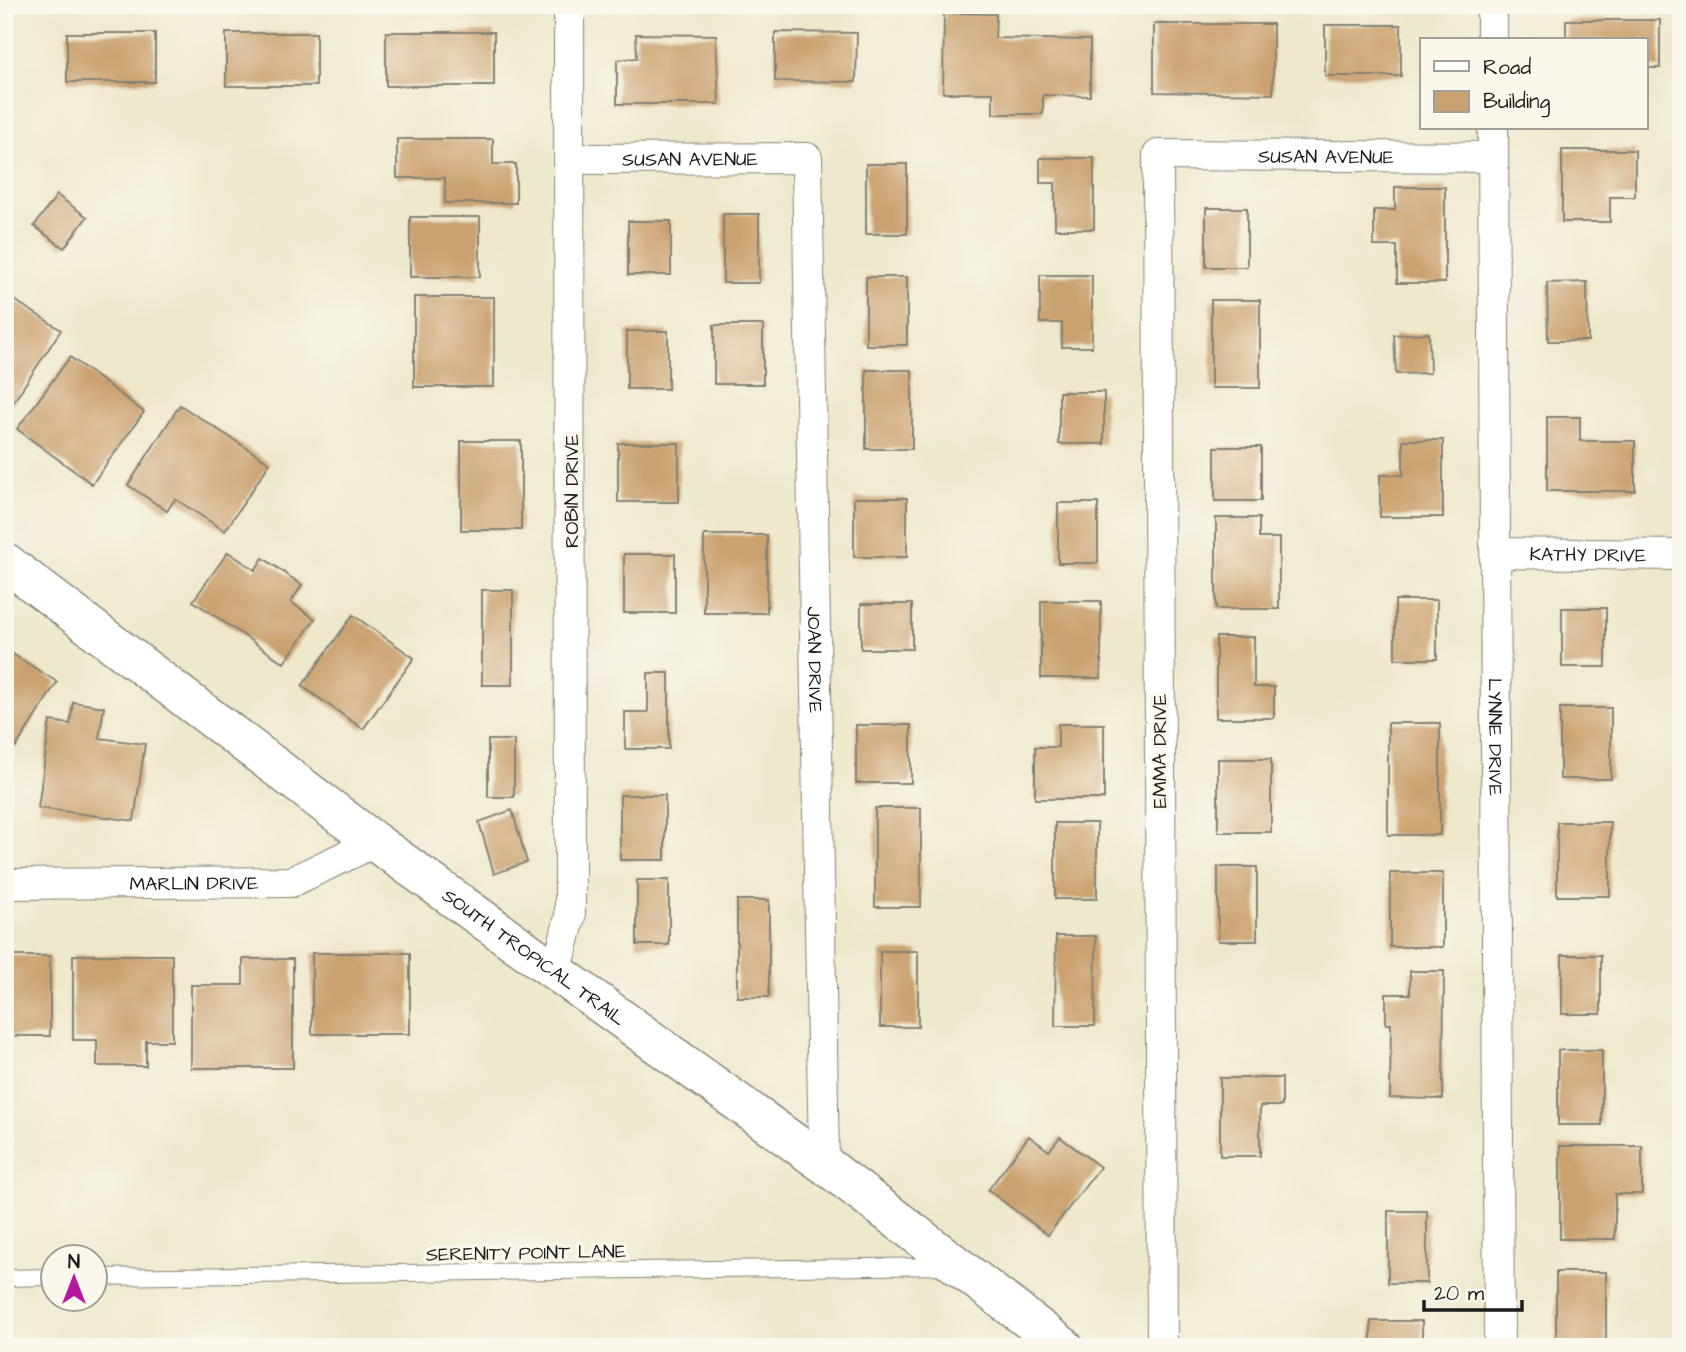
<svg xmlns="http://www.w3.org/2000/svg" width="1686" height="1352" font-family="'Architects Daughter',sans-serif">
	<rect width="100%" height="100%" fill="#fbf7ec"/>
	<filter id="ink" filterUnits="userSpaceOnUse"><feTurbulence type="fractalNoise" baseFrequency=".0143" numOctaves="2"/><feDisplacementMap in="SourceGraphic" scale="14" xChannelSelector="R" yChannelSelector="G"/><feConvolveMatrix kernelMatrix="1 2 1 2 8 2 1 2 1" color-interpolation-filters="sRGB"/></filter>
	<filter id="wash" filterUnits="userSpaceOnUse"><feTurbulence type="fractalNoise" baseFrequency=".00686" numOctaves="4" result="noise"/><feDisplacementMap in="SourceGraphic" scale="28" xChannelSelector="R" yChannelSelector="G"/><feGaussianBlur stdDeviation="1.57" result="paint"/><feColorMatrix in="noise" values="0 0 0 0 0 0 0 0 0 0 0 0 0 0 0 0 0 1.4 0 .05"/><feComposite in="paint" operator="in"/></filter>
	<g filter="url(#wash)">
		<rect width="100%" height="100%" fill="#eee8cc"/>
		<g id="blocks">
			<g fill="#caa270">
				<path d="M944 13 996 14 995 38 1090 40V96L1043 95V114H993V93H943Z"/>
				<path d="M1566 20H1660V68H1646V40H1566Z"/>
				<path d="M1154 24H1273V94L1154 92Z"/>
				<rect x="1325" y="25" width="76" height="51"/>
				<rect x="386" y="32" width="108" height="54"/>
				<path d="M775 32 857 33 856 82 775 81Z"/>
				<rect x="67" y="33" width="88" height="49"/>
				<rect x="226" y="33" width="90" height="53"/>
				<path d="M636 34 716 35 719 104H617V60L637 58Z"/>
				<path d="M397 139H493V164H516V203H445V178H397Z"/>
				<path d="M1562 150H1635V197H1610V222H1562Z"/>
				<path d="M1040 158H1094V229H1055V183H1040Z"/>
				<rect x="866" y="164" width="41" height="70"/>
				<path d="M1395 187H1445V283H1397V246H1374V210H1395Z"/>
				<path d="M57 195 87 217 64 248 34 226Z"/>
				<rect x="1206" y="208" width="41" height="59"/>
				<rect x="723" y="214" width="36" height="69"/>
				<rect x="410" y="217" width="70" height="60"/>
				<rect x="628" y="221" width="43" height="54"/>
				<path d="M1040 275H1092V347H1062V323H1040Z"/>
				<rect x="866" y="277" width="41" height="68"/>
				<path d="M1587 282 1588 341H1548L1547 283Z"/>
				<path d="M5 294 61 330 9 409 5 407Z"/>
				<rect x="414" y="297" width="80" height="90"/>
				<rect x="1211" y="300" width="49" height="88"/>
				<rect x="714" y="325" width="49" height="59"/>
				<rect x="627" y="331" width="41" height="58"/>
				<path d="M1429 333 1430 373 1396 374 1394 335Z"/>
				<path d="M70 357 144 412 92 484 17 429Z"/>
				<rect x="866" y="370" width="46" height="79"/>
				<rect x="1059" y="392" width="45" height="52"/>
				<path d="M180 405 270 463 225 531 175 499 167 511 128 485Z"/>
				<path d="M1547 417H1580V441H1635V491H1547Z"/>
				<path d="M1403 440H1443V517H1380V475H1403Z"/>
				<rect x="461" y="441" width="60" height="89"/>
				<rect x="618" y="443" width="61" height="59"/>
				<rect x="1215" y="447" width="46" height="54"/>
				<rect x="854" y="498" width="53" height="59"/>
				<rect x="1058" y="503" width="40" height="60"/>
				<path d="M1216 518H1259V538H1279V609H1216Z"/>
				<rect x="704" y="535" width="63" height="78"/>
				<path d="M228 552 255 570 263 558 302 585 291 602 315 619 284 663 193 601Z"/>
				<rect x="624" y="554" width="51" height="59"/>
				<rect x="482" y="590" width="31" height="95"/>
				<rect x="1395" y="600" width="42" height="59"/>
				<rect x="1041" y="601" width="60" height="77"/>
				<rect x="861" y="604" width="51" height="45"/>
				<rect x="1562" y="608" width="44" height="59"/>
				<path d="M353 615 414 658 363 729 302 686Z"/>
				<path d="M1216 637H1254V687H1274V718H1216Z"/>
				<path d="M5 649 57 682 16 747 5 740Z"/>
				<path d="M648 673H669V749H625V712H648Z"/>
				<path d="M73 702 104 707 99 738 145 744 134 821 38 808 50 721 70 724Z"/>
				<rect x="1560" y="708" width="51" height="71"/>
				<rect x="1388" y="723" width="52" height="112"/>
				<path d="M1058 724H1104V799H1035V747H1058Z"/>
				<rect x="856" y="725" width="55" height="58"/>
				<rect x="488" y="740" width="26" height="57"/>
				<rect x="1218" y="759" width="53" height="73"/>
				<rect x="620" y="795" width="45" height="65"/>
				<rect x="875" y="808" width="46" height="99"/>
				<path d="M512 810 527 862 494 874 479 822Z"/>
				<rect x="1557" y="822" width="53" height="74"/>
				<rect x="1055" y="823" width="42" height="76"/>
				<rect x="1218" y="867" width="39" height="74"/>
				<rect x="1390" y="873" width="53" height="74"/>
				<rect x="637" y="880" width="32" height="65"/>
				<rect x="737" y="900" width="32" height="97"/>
				<path d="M1056 936H1096L1095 1026H1055Z"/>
				<rect x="880" y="951" width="38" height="76"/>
				<rect x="312" y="953" width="98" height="81"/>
				<path d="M73 955H172V1041H146V1066H97V1040H73Z"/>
				<rect x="1562" y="955" width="39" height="59"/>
				<rect x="5" y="956" width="45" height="80"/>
				<path d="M243 959H293V1068H191V985H243Z"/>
				<path d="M1410 971H1444L1443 1099 1390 1098 1391 1024H1386V994H1410Z"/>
				<rect x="1558" y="1050" width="44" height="75"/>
				<path d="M1220 1078H1282V1106H1260V1156H1220Z"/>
				<path d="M1029 1136 1049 1151 1060 1137 1100 1167 1048 1235 988 1190Z"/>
				<path d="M1560 1146H1642V1194H1615V1239H1560Z"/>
				<rect x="1388" y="1211" width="39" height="72"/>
				<rect x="1556" y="1272" width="50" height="75"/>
				<rect x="1371" y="1321" width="51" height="26"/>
			</g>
		</g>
	</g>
	<g filter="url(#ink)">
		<use href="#blocks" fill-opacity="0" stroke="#858274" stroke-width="2"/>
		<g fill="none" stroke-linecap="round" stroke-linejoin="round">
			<g stroke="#858274" stroke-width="18">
				<g id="service">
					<path d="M94 1277 947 1266"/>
					<path d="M5 1278 52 1277"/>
				</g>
			</g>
			<g stroke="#858274" stroke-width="32">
				<g id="minor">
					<path d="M1492 5V40"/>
					<path id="s1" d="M1493 128 1499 1347"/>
					<path id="s2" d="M571 159 807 158 824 1164"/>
					<path id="s3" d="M1497 553 1681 555"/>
					<path id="s4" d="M5 884 291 882 375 842"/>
					<path d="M556 974 570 917 569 5"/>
					<path id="s5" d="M1162 1347 1158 155 1493 157"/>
				</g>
			</g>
			<g stroke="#858274" stroke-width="41">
				<g id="tertiary">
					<path id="s6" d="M5 562 375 842 824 1164 1064 1347"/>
				</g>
			</g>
			<use href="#service" stroke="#fff" stroke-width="16"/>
			<use href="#minor" stroke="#fff" stroke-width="30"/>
			<use href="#tertiary" stroke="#fff" stroke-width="38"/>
		</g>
	</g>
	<g text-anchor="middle" stroke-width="7" stroke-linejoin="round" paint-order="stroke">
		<g font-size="19" fill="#1c1c1c" stroke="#fbf7ec">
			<text dy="7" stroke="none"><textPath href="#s5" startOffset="1360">SUSAN AVENUE</textPath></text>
			<text dy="7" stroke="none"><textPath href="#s2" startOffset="119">SUSAN AVENUE</textPath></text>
			<text transform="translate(571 491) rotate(-90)" y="7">ROBIN DRIVE</text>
			<text dy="7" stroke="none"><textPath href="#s3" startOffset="91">KATHY DRIVE</textPath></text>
			<text dy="7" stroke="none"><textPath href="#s2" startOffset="738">JOAN DRIVE</textPath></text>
			<text dy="7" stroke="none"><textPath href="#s1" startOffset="609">LYNNE DRIVE</textPath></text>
			<text transform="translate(1159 751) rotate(-90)" y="7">EMMA DRIVE</text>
			<text dy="7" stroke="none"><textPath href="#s4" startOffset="189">MARLIN DRIVE</textPath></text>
			<text dy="7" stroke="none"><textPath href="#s6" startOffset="660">SOUTH TROPICAL TRAIL</textPath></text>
			<text transform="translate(526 1252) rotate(-1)" y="7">SERENITY POINT LANE</text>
		</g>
	</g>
	<rect width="1686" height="1352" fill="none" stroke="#fbf7ec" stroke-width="28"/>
	<rect x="1420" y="38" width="228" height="91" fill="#fbf7ec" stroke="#a29f99" stroke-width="2"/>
	<rect x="1434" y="61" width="35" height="10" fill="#ffffff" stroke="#a29f99" stroke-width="2"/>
	<text x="1483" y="74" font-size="21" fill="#1c1c1c">Road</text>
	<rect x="1434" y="91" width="35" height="21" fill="#caa270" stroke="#a29f99" stroke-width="2"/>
	<text x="1483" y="108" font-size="21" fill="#1c1c1c">Building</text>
	<g transform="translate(74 1278)"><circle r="33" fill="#fbf7ec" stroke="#a29f99" stroke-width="2"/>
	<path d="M0-5L12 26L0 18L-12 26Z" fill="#b5179e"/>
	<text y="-10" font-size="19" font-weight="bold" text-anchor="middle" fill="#1c1c1c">N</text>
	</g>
	<path d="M1424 1300v10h98v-10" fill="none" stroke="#1c1c1c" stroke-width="3.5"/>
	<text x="1434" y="1300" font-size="21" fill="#1c1c1c" stroke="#fbf7ec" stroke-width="5" paint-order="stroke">20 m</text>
</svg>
